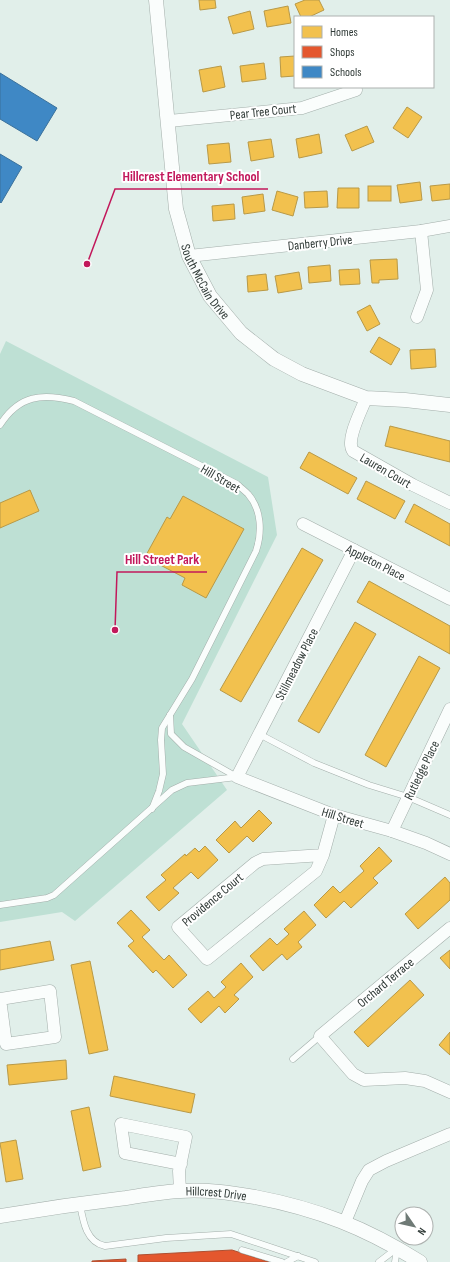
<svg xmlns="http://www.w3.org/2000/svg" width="450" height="1262" font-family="'Sofia Sans Condensed',sans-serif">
	<rect width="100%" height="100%" fill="#e1efea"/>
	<path fill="#bee0d4" d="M6 341 268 477 277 535 182 724 227 790 75 921 62 912 0 922V354Z"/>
	<g fill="#f2c14e" stroke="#b89947">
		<path d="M199 0H215L216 8 200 10Z"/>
		<path d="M305 0H319L324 10 309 17H301L295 4Z"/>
		<path d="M288 6 291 23 267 27 264 11Z"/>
		<path d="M250 11 254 29 233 34 228 17Z"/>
		<path d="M295 56V76L281 77 280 57Z"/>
		<path d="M264 63 266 79 242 82 240 66Z"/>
		<path d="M221 66 225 87 203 92 199 70Z"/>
		<path d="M407 107 422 117 408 138 393 128Z"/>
		<path d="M367 126 374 142 352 151 345 135Z"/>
		<path d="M319 134 322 153 299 158 296 139Z"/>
		<path d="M271 139 274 157 251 161 248 142Z"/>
		<path d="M229 143 231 162 209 164 207 145Z"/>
		<path d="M420 182 422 200 400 203 397 185Z"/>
		<path d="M450 184V199L432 201 430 186Z"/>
		<rect x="368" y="186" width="23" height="15"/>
		<path d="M338 188H359V208H337Z"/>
		<path d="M277 191 298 197 293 216 272 210Z"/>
		<path d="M327 191 328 207 305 208 304 192Z"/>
		<path d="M263 194 265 211 244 214 242 197Z"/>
		<path d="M234 204 235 219 213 221 212 206Z"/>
		<path d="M397 259 398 279 379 280V283H372L370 260Z"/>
		<path d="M330 265 331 281 309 283 308 267Z"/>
		<path d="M359 269 360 284 340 285 339 270Z"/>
		<path d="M299 272 302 289 278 293 275 276Z"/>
		<path d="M266 274 268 290 248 292 247 276Z"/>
		<path d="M370 305 380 324 367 331 357 312Z"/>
		<path d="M379 337 400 349 391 365 370 352Z"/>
		<path d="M435 349 436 367 411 369 410 350Z"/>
		<path d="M390 426 450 441V462L385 446Z"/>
		<path d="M309 452 357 478 348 494 300 468Z"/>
		<path d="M366 481 405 501 395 519 357 499Z"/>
		<path d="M30 490 39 511 0 528V503Z"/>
		<path d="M183 496 244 529 206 598 182 585 185 578 145 557 167 517 170 519Z"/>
		<path d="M414 504 450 524V546L405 522Z"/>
		<path d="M302 548 323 560 241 702 220 690Z"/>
		<path d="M369 581 450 626V654L357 602Z"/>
		<path d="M355 622 376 634 319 733 298 721Z"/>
		<path d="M419 656 440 668 386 767 365 755Z"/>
		<path d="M259 810 272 823 253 842 247 836 229 853 216 840 235 821 241 828Z"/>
		<path d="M205 846 218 860 198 879 191 872 173 888 179 893 159 911 146 897 166 880 161 875 185 854 186 856 195 848 199 852Z"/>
		<path d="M379 847 392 861 373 878 378 883 351 908 344 901 326 918 314 905 333 886 340 893 364 871 360 866Z"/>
		<path d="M445 877 450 883V900L418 929 405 914Z"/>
		<path d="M131 910 150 930 142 937 164 960 169 955 187 975 173 988 156 970 153 973 128 946 134 941 117 923Z"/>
		<path d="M304 911 316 925 298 942 302 947 287 960 282 954 263 971 250 956 270 938 277 945 289 934 284 929Z"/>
		<path d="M50 941 54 960 0 970V950Z"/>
		<path d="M450 950V969L440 958Z"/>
		<path d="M90 961 108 1050 89 1054 71 965Z"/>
		<path d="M241 963 253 977 234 995 239 999 225 1013 219 1006 201 1023 188 1009 208 991 214 998 226 987 221 982Z"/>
		<path d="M410 980 424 995 368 1047 354 1032Z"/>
		<path d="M450 1032V1055L439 1045Z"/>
		<path d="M66 1060 67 1079 9 1085 7 1065Z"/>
		<path d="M114 1076 195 1094 191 1113 110 1096Z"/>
		<path d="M89 1107 101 1167 83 1171 71 1111Z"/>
		<path d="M16 1140 23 1179 6 1182 0 1143Z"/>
	</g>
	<g fill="#e4572e" stroke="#ae4f31">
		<path d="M232 1250 269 1262H138V1255Z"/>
		<path d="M126 1259V1262H92V1261Z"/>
	</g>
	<g fill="#3f88c5" stroke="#3b719b">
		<path d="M0 73 57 108 37 141 0 119Z"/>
		<path d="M0 154 22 167 1 203 0 202Z"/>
	</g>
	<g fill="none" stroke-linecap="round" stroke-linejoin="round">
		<g stroke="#a3aeaa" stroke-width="7">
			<g id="service">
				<path d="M0 425C19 395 42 393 74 401L237 484C240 487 245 491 248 494 262 510 262 533 256 551L192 679 162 728 161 740 163 774 159 791 152 809"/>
				<path d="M170 715 171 734 184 747 237 777"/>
				<path d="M259 734 314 763 369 785 408 797 450 815"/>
				<path d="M0 905 47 898 54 895 172 790 187 783 237 777"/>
				<path d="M293 1059 320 1036"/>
				<path d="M80 1204C83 1221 86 1242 105 1246L166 1238 231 1234 315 1262"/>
				<path d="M242 1250 282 1262"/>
				<path d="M287 1262 298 1256"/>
				<path d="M379 1262 396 1249"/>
				<path d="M395 1262 397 1249"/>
			</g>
		</g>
		<g stroke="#a3aeaa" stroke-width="13">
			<g id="minor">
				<path d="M169 121 302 108 356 90"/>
				<path d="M189 256 421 231 450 226"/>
				<path d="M417 317 427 290 421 231"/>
				<path d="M366 398C362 410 345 440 353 451L413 485 450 503"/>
				<path d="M303 524 450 599"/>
				<path d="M354 550 237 777 334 815 392 831 426 843 450 854"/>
				<path d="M392 831 450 709"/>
				<path d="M323 855 316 871 207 959 178 927 255 863 263 859 323 855 334 815"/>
				<path d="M450 928 320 1036 353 1074 364 1080 405 1078 425 1081 450 1092"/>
				<path d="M50 991 55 1037 6 1044 0 999Z"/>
				<path d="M180 1191 179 1171 186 1137 121 1124 125 1153 181 1164"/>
				<path d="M345 1222 362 1181 369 1170 386 1161 450 1134"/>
			</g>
		</g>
		<g stroke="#a3aeaa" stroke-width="15">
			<g id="tertiary">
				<path id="s1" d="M156 0 176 209 189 256 210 296 241 333 274 359 302 374 366 398 405 400 450 405"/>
				<path id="s2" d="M0 1216C42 1209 84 1203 126 1198 144 1195 162 1192 180 1191 205 1189 231 1193 255 1197 318 1209 366 1228 420 1262"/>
			</g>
		</g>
		<use href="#service" stroke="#fafdfc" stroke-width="6"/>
		<use href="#minor" stroke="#fafdfc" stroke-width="12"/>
		<use href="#tertiary" stroke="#fafdfc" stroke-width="14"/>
	</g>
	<g text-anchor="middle" stroke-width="4" stroke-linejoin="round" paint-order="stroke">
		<g font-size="13" fill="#313b38" stroke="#fff">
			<text transform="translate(263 111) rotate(-6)" y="5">Pear Tree Court</text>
			<text transform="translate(320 242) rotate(-6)" y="5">Danberry Drive</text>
			<text dy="5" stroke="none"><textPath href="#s1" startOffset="289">South McCain Drive</textPath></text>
			<text transform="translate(386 470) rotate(30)" y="5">Lauren Court</text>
			<text transform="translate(221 478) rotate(30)" y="5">Hill Street</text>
			<text transform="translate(376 562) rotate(27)" y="5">Appleton Place</text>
			<text transform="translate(296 664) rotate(-63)" y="5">Stillmeadow Place</text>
			<text transform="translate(421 770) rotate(-64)" y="5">Rutledge Place</text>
			<text transform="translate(343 817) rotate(17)" y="5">Hill Street</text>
			<text transform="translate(212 899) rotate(-40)" y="5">Providence Court</text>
			<text transform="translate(385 982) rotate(-40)" y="5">Orchard Terrace</text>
			<text dy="5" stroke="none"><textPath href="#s2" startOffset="218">Hillcrest Drive</textPath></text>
		</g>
	</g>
	<path fill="none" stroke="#c2185b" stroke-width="1.5" d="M87 264L115 189H268M115 630L117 572H207"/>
	<g fill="#c2185b" stroke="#fff" stroke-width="1.5">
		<circle cx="87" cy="264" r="4"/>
		<circle cx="115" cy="630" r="4"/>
	</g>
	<g font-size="14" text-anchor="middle" font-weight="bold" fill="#c2185b" stroke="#fff" stroke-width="4" stroke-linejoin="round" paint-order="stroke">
		<text x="191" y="181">Hillcrest Elementary School</text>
		<text x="162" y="564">Hill Street Park</text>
	</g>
	<rect x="294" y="16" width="140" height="72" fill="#ffffff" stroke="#adb1af"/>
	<rect x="302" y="26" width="20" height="12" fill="#f2c14e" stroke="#adb1af"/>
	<text x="330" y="36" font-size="12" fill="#313b38">Homes</text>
	<rect x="302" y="46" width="20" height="12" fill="#e4572e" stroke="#adb1af"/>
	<text x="330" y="56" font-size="12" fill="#313b38">Shops</text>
	<rect x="302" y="66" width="20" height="12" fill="#3f88c5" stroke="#adb1af"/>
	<text x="330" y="76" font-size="12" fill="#313b38">Schools</text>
	<g transform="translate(414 1226) rotate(124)"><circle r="19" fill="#ffffff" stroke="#adb1af"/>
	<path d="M0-3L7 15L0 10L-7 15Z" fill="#6f7a76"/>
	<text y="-6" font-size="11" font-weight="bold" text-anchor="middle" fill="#313b38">N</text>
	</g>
</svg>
